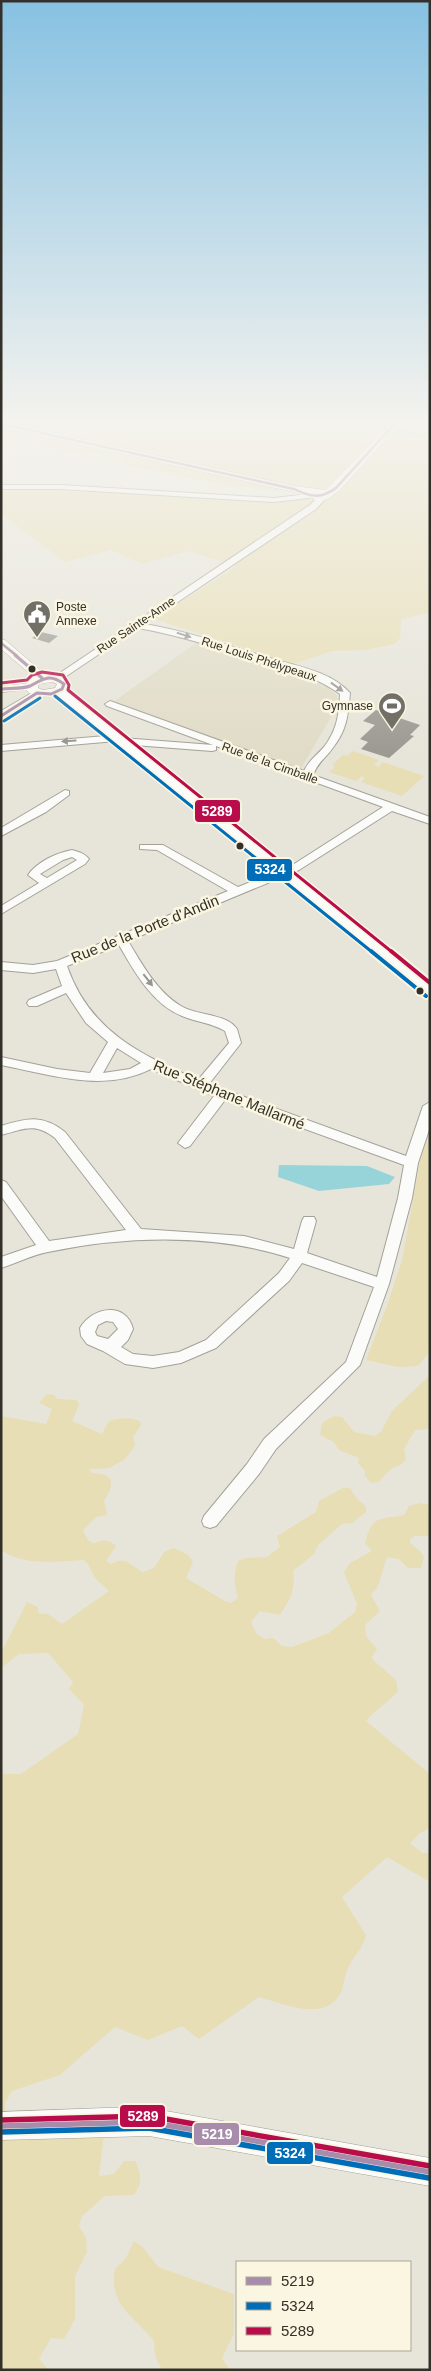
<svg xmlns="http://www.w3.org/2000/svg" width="431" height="2371" font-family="Helvetica,sans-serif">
	<rect width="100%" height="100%" fill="#e7e5d9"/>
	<path fill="#e1dcc7" d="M196 643 330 688 337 696 338 705 300 770 113 702Z"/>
	<g fill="#e7deb5">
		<path d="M1 420H376L396 428 430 426V612L401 619 400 638 395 644 366 650 333 651 293 664 154 619 237 566 188 551 142 564 111 550 65 562 1 514V489L29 488 288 500H304L313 490 288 485 277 491 225 485 125 465 121 458 98 454 83 455 1 434Z"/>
		<path d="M353 751 379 760 374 765 378 767 383 762 424 776 402 796 361 782 365 778 362 776 356 781 329 772 335 767 332 765 343 755 347 756Z"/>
		<path d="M428 1118 430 1347 427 1355 418 1366 398 1367 366 1360 387 1306 402 1260Z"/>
		<path d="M430 1375V1429L415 1430 404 1449 406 1459C400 1468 396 1465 390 1470 386 1473 383 1479 378 1482L371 1483 365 1476V1471L358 1463 359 1458 339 1450 334 1442 320 1435 322 1423 334 1416 342 1417 354 1432 375 1436 381 1432 392 1411Z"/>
		<path d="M47 1394 54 1395 57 1399 77 1400 79 1405 72 1421 102 1434 109 1421C120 1418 128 1417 140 1421L141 1425 133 1437 135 1446 124 1460 109 1468 90 1469 91 1473C115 1473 115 1484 104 1501L107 1515 96 1517 83 1530 88 1540 94 1544C102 1539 108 1539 116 1546L106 1561 111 1564C125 1556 130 1565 143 1572L154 1568 164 1552 174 1548 188 1555 193 1562 186 1578 225 1601 231 1603 238 1598C234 1584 233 1575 238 1561L246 1558 267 1557 280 1547 277 1536 316 1512 319 1501 343 1488H350L357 1499 366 1506V1512L352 1523 342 1524 318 1545 314 1554 293 1571C296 1590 290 1599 280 1615L260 1611 251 1622 256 1633 264 1639 273 1638 282 1646 292 1647 329 1633 355 1612 357 1604 344 1572 350 1563 372 1551 365 1543C372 1515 379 1520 404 1515L409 1506 420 1503 430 1505V1536H415L410 1539V1543L421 1552 424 1557 421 1568H408L399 1559 387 1557 378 1586 371 1595 380 1611 365 1625 366 1636 377 1649 371 1658 396 1680 398 1691C388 1703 376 1709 366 1721L430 1774V1828L420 1833 410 1843 422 1853H430V1882L387 1857 342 1897 366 1935C363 1949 354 1955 348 1968 344 1976 344 1987 340 1994 324 2023 282 2003 259 1997L199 2039 182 2026 148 2040 115 2027 60 2075 12 2091 5 2103 4 2139 104 2135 99 2176 114 2174 124 2161H135C142 2174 142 2184 134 2195L105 2196 82 2216 79 2226 86 2238 87 2252 75 2276V2319L64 2339 51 2338 39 2359 49 2370H1V1774H21L78 1734 84 1705 69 1689 73 1682 48 1653 19 1654 1 1668V1653L27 1602 38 1607V1613L48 1614 62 1624 109 1591 95 1578 88 1564 83 1560C55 1562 25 1566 1 1550V1416L46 1424 52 1409 39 1403Z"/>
		<path d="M134 2241 143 2247 158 2267 234 2294V2334L222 2358 230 2370H163C155 2361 154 2352 154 2341 134 2316 108 2305 115 2269L126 2258Z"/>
	</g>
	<path fill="#97d4da" d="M279 1165 367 1166 395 1177 389 1184 319 1191 278 1177Z"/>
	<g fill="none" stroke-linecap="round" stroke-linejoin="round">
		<g stroke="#97d4da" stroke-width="2">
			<path d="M370 420 386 426"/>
			<path d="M400 431 430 438"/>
		</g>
	</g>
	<g fill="#9c9a92">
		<path d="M41 632 58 636 49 643 32 638Z"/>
		<path d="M376 710 420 725 410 735 414 736 389 758 361 749 368 742 360 739 375 725 363 721Z"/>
	</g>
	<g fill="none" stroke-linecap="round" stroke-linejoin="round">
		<g stroke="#a3a198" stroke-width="2">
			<g id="minor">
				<path d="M430 420V424L395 426 391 424 395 422Z"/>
				<path d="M1 485H61L274 498 308 494 312 496 308 498 274 502 61 489H1Z"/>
				<path d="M319 496 326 498 316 509 145 624C185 631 224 644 263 656 291 665 330 670 350 693 348 716 347 730 332 749 324 760 318 762 313 775L430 817V824L392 811 299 870 128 941C142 964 157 992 181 1006 197 1016 226 1013 237 1029L241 1043 209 1084 406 1156 423 1106 430 1102V1127L418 1163 412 1198 389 1284 360 1365 276 1449 259 1474 216 1526 210 1528 204 1526 202 1521 204 1516 247 1464 264 1439 346 1362 374 1287 302 1263 289 1281 216 1348 181 1363 153 1368 125 1364 103 1351 87 1344 81 1336 80 1328C92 1307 126 1301 133 1329L128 1340 121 1347 133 1354 153 1356 179 1352 206 1340 279 1273 290 1258C214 1233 125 1236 48 1252 32 1255 17 1263 1 1268V1257L36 1245 1 1196V1180L6 1182 49 1241 126 1230 55 1138C35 1122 24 1129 1 1135V1126C27 1118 42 1114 65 1132L141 1229 244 1236 294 1249 302 1221 304 1217H314L316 1221 307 1253 377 1277 398 1198 404 1165 225 1100 190 1146 185 1148 178 1143 214 1096 151 1069C103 1093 52 1075 1 1065V1057L57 1069 90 1073 108 1042 86 1023 66 993 37 1006H29L27 1003 29 1000 62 986 56 969 33 973 1 970V962L33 965 57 961 228 891 157 850 140 849V845H163L238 887 291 866 383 807 216 746V750L212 751 121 744 116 741 1 751V745L117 735 122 738 213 745 107 706 105 704 110 701 304 771C309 760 316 756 324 747 337 730 339 715 340 694 314 675 284 669 254 660 216 647 178 635 138 628L59 681 51 679 310 505ZM119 945C134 971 152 1004 182 1016 196 1022 212 1023 225 1031L229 1043 198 1080C139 1054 89 1030 67 966ZM117 1048 141 1063 130 1069 103 1073ZM106 1321 113 1322 118 1329 108 1339 97 1336 95 1332 98 1325Z"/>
				<path d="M30 683 33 684V688L1 692V686Z"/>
				<path d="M37 690 40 691V695L1 719V711Z"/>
				<path d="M65 790 69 791V795L46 812 1 836V828Z"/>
				<path d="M72 850C79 852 84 853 89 859L85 864 1 914V906L39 883 28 875C37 862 56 853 72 850ZM72 857 77 860 47 878 40 874 63 860Z"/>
			</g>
		</g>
		<g stroke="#a3a198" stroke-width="1">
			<g id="major">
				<path d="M393 420H403L340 490 328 499 318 502 313 499 320 495 318 494 294 492 1 427V421L294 486 326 490Z"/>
				<path d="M1 639 5 640 46 675 64 677 70 684 66 690 430 983V996L425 994 56 695C44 697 34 699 25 689L30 678 34 677 1 649ZM52 682 57 684 55 688 43 690 38 688 39 684Z"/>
				<path d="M105 2108H149L430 2158V2186L149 2136 1 2140V2112Z"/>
			</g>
		</g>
		<use href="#minor" fill="#fbfbf9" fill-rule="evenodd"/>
		<use href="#major" fill="#fbfbf9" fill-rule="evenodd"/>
		<g stroke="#fbf6e1" stroke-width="5">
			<g id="bus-1-far2">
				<path d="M1 424 294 489C310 497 321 499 336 488L398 420"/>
				<path d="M1 643 17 656"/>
			</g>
		</g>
		<g stroke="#fbf6e1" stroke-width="6">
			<g id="bus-1-far1">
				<path d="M15 655 42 678"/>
				<path d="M1 689C9 688 23 689 30 686 44 679 49 673 64 684L62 689 51 694 37 693 1 716"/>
			</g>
		</g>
		<g stroke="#fbf6e1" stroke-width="9">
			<path id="bus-1" d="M1 2126 149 2122 430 2172"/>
		</g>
		<g stroke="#fbf6e1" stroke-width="6">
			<g id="bus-2-far2">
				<path d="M55 696 372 952"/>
				<path d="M4 721 40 698"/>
			</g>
		</g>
		<g stroke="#fbf6e1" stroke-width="8">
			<path id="bus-2-far1" d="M371 951 426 996"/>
		</g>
		<g stroke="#fbf6e1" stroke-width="9">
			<path id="bus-2" d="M1 2132 149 2128 429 2178"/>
		</g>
		<g stroke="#fbf6e1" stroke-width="6">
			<path id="bus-3-far2" d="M1 683 27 680 32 675 42 672 63 675 69 685 68 690 392 952"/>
		</g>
		<g stroke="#fbf6e1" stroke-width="8">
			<path id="bus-3-far1" d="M391 951 430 983"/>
		</g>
		<g stroke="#fbf6e1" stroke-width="9">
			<path id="bus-3" d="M1 2120 149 2116 430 2166"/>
		</g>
		<use href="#bus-1-far2" stroke="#a88cac" stroke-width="2.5"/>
		<use href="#bus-1-far1" stroke="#a88cac" stroke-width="3"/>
		<use href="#bus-1" stroke="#a88cac" stroke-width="5.5"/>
		<use href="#bus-2-far2" stroke="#006db8" stroke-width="3"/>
		<use href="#bus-2-far1" stroke="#006db8" stroke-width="4"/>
		<use href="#bus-2" stroke="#006db8" stroke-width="5.5"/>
		<use href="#bus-3-far2" stroke="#b80c4b" stroke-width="3"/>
		<use href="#bus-3-far1" stroke="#b80c4b" stroke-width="4"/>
		<use href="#bus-3" stroke="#b80c4b" stroke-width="5.5"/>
	</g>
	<defs><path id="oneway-solid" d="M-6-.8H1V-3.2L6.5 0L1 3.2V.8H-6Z" transform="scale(1.25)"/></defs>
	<g fill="#969690">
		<use href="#oneway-solid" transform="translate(184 635) rotate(17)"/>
		<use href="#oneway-solid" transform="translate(337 687) rotate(36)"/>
		<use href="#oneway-solid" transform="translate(69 741) rotate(177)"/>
		<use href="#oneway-solid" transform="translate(148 980) rotate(52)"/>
	</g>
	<linearGradient id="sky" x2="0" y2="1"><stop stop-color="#87c1e2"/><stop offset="0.56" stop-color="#f4f3ee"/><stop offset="1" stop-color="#f4f3ee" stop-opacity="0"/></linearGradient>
	<rect width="431" height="752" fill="url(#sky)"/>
	<defs>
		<g id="civic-pin" transform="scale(1.4375)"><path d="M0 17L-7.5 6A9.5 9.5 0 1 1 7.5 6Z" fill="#716f66" stroke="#fbf6e1"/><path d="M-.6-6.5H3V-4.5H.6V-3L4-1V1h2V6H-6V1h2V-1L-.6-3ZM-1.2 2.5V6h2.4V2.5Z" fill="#fff"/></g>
		<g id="stadium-pin" transform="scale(1.4375)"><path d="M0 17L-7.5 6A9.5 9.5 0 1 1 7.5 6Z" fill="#716f66" stroke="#fbf6e1"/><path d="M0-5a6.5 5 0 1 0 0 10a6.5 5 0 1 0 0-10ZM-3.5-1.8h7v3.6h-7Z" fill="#fff"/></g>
	</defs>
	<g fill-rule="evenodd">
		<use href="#civic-pin" x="37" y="614"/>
		<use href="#stadium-pin" x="392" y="706"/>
	</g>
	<g fill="#323028" stroke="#fbf6e1" stroke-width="2">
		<circle cx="32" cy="669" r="4.5"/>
		<circle cx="240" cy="846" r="4.5"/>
		<circle cx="420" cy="991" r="4.5"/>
	</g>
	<g text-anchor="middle" stroke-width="5" stroke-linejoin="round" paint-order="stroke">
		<g font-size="12" fill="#323028" stroke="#fbf6e1" text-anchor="start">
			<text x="56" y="611">Poste<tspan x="56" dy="14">Annexe</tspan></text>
			<text x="373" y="710" text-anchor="end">Gymnase</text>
		</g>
		<g font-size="12" fill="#323028" stroke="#fbf6e1">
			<text transform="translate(136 625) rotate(-34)" y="4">Rue Sainte-Anne</text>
			<text transform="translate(259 659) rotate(18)" y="4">Rue Louis Phélypeaux</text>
			<text transform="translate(270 763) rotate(20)" y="4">Rue de la Cimballe</text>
		</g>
		<g font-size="15" fill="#323028" stroke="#fbf6e1">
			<text transform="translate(145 929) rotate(-22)" y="5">Rue de la Porte d'Andin</text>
			<text transform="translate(229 1095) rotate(22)" y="5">Rue Stéphane Mallarmé</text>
		</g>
	</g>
	<g stroke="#fbf6e1" stroke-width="2">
		<rect x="194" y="799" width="47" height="24" rx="5" fill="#b80c4b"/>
		<rect x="246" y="858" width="47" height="24" rx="5" fill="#006db8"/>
		<rect x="119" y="2104" width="47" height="24" rx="5" fill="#b80c4b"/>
		<rect x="193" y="2122" width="47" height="24" rx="5" fill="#a88cac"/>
		<rect x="266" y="2141" width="48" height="24" rx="5" fill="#006db8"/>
	</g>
	<g font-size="14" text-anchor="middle" font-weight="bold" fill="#fff">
		<text x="217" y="816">5289</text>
		<text x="270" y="874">5324</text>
		<text x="143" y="2121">5289</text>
		<text x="217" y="2139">5219</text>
		<text x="290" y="2158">5324</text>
	</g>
	<rect width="431" height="2371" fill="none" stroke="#323028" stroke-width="5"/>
	<rect x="236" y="2261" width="175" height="90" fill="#fbf6e1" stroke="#aba797"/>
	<rect x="246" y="2277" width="25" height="8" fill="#a88cac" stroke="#aba797"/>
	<text x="281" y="2286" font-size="15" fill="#323028">5219</text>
	<rect x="246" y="2302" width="25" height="8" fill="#006db8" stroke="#aba797"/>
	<text x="281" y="2311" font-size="15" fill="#323028">5324</text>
	<rect x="246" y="2327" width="25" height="8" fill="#b80c4b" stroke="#aba797"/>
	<text x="281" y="2336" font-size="15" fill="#323028">5289</text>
</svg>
